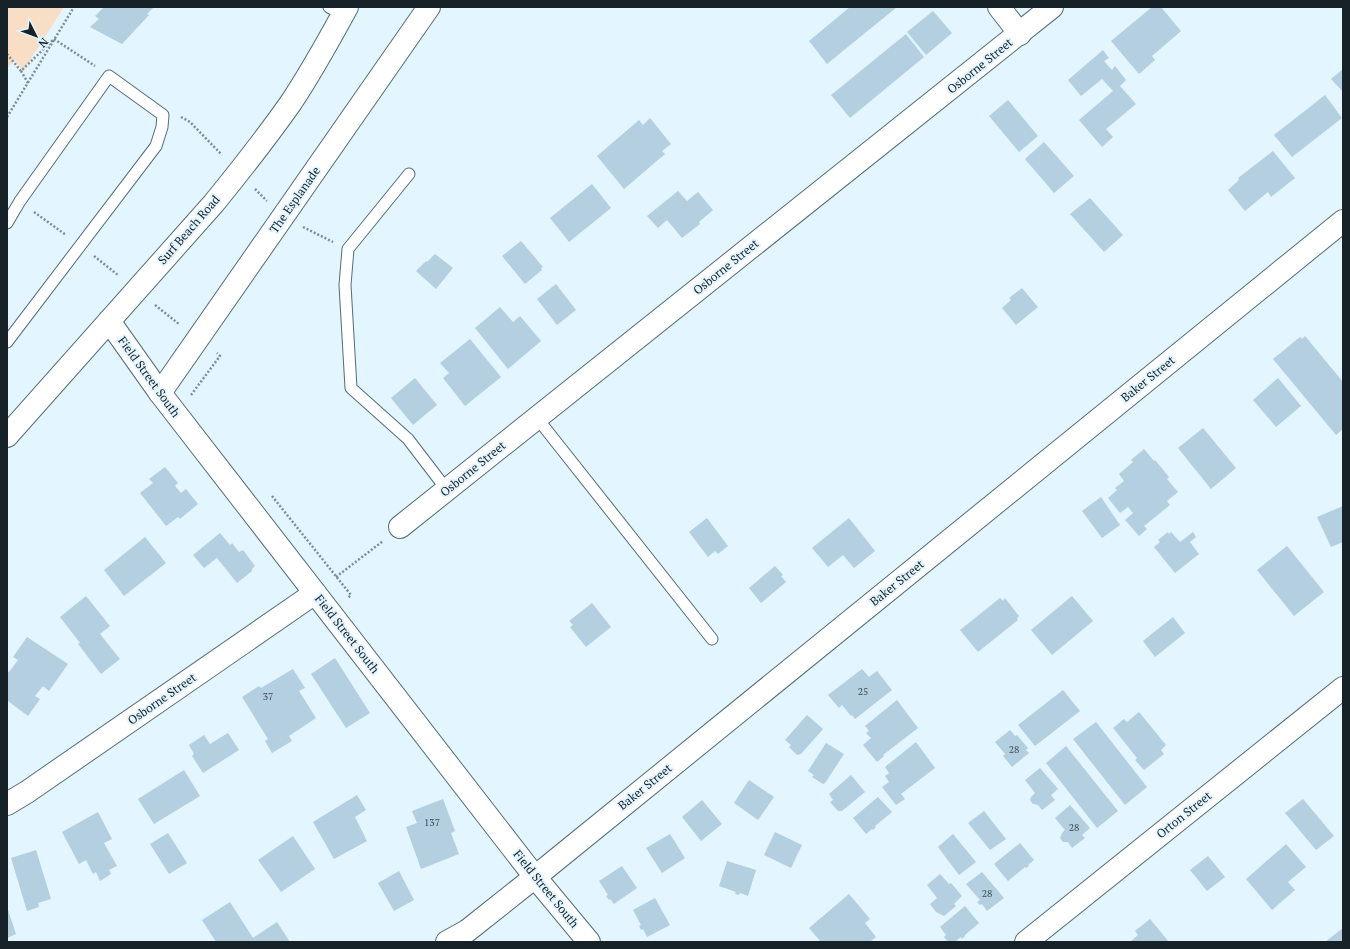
<svg xmlns="http://www.w3.org/2000/svg" width="1350" height="949" font-family="'PT Serif',serif">
	<rect width="100%" height="100%" fill="#e3f5ff"/>
	<path fill="#f7dec4" d="M7 7H64L23 71 15 60 7 68Z"/>
	<g fill="#b3cfe0">
		<path d="M104 7H154L147 14 149 15 122 44 90 27 99 19 95 16Z"/>
		<path d="M850 7H897L827 64 809 41Z"/>
		<path d="M1152 7H1161L1181 31 1152 56 1155 60 1139 74 1111 41Z"/>
		<path d="M933 11 952 33 926 55 907 32Z"/>
		<path d="M906 34 924 57 850 118 831 95Z"/>
		<path d="M1103 50 1109 58 1104 61 1112 70 1115 66 1126 80 1120 86 1136 104 1106 129 1113 137 1102 147 1079 120 1113 91 1102 79 1081 96 1068 80Z"/>
		<path d="M1343 69V92L1331 79Z"/>
		<path d="M1325 95 1342 118 1292 157 1274 135Z"/>
		<path d="M1008 100 1038 136 1019 152 989 116Z"/>
		<path d="M650 118 671 144 662 151 665 154 624 189 597 156 639 120 643 125Z"/>
		<path d="M1044 142 1074 176 1054 193 1025 159Z"/>
		<path d="M1273 151 1295 178 1271 197 1268 192 1245 211 1228 190 1239 180 1238 178Z"/>
		<path d="M592 184 611 208 569 242 550 218Z"/>
		<path d="M678 191 687 201 698 192 713 210 699 222 700 224 682 238 667 220 658 228 647 216Z"/>
		<path d="M1090 198 1123 235 1104 252 1070 214Z"/>
		<path d="M521 241 543 267 541 268 542 270 525 284 502 256Z"/>
		<path d="M435 254 453 268 436 289 416 271 426 261 427 262Z"/>
		<path d="M556 284 576 310 557 325 537 299Z"/>
		<path d="M1022 288 1038 307 1016 325 1002 308 1011 300 1009 298Z"/>
		<path d="M500 307 513 322 520 316 541 341 508 369 475 328Z"/>
		<path d="M1305 336 1343 382V429L1336 435 1273 359 1300 337 1302 339Z"/>
		<path d="M470 339 501 377 465 406 443 378 449 373 440 363Z"/>
		<path d="M415 378 437 405 413 425 391 398Z"/>
		<path d="M1278 378 1301 406 1276 427 1253 400Z"/>
		<path d="M1203 428 1236 468 1211 489 1178 448Z"/>
		<path d="M1144 449 1154 461 1155 460 1169 477 1167 479 1178 492 1167 501 1170 505 1144 526 1147 529 1139 536 1125 520 1133 513 1128 507 1120 513 1108 498 1117 490 1115 488 1124 481 1119 474 1133 462 1131 460Z"/>
		<path d="M165 467 178 483 175 486 181 493 186 489 198 504 180 519 178 517 166 526 140 493 153 483 149 479Z"/>
		<path d="M1101 497 1120 525 1102 538 1082 511Z"/>
		<path d="M1343 506V542L1331 547 1317 517Z"/>
		<path d="M707 518 728 546 718 554 715 551 708 557 689 532Z"/>
		<path d="M849 518 875 551 854 568 843 555 828 567 812 548Z"/>
		<path d="M1168 532 1169 534 1171 532 1180 542 1193 532 1196 537 1190 542 1199 554 1175 573 1154 547 1160 542 1158 540Z"/>
		<path d="M220 533 230 545 232 543 239 552 243 550 255 566 252 569V571L237 583 217 558 204 568 193 555Z"/>
		<path d="M145 537 166 563 124 596 104 570Z"/>
		<path d="M1287 546 1324 592 1294 616 1257 570Z"/>
		<path d="M775 566 783 575 781 576 786 582 761 603 749 588Z"/>
		<path d="M86 596 110 626 100 634 120 659 101 674 78 644 80 643 60 617Z"/>
		<path d="M1072 596 1093 621 1052 655 1031 630Z"/>
		<path d="M1000 598 1003 601 1005 598 1019 616 1017 618 1018 620 978 652 960 630Z"/>
		<path d="M592 603 611 627 586 647 570 627 573 625 569 621Z"/>
		<path d="M1173 617 1185 633 1155 657 1143 641Z"/>
		<path d="M27 637 68 664 49 691 43 686 35 696 40 699 28 716 8 701 7 703V671L9 672 18 660 13 657Z"/>
		<path d="M335 658 370 713 346 728 311 674Z"/>
		<path d="M293 669 305 688 299 691 316 718 289 736 292 741 272 753 265 741 268 739 242 697 259 686 261 688Z"/>
		<path d="M862 669 869 677 877 671 892 690 855 719 852 715 851 716 842 705 839 708 828 695Z"/>
		<path d="M1063 690 1080 711 1035 746 1018 725Z"/>
		<path d="M897 700 918 728 883 755 884 756 877 762 863 745 871 738 866 733 869 731 865 726Z"/>
		<path d="M1139 712 1166 745 1161 750 1164 754 1144 770 1135 760 1137 758 1113 728 1124 719 1127 722Z"/>
		<path d="M807 715 823 729 801 754 797 755 789 747 791 745 785 740Z"/>
		<path d="M1096 722 1147 787 1125 805 1073 739Z"/>
		<path d="M1010 730 1015 736 1017 735 1028 748 1026 750 1029 753 1012 767 1003 756 1005 754 995 742Z"/>
		<path d="M228 733 239 750 203 773 192 756 194 754 189 745 204 735 210 744Z"/>
		<path d="M916 742 935 768 901 794 905 799 896 805 882 787 889 782 885 776 889 773 885 767Z"/>
		<path d="M826 743 844 754 825 783 823 784 812 777 814 775 808 771Z"/>
		<path d="M1066 746 1118 811 1097 828 1046 763Z"/>
		<path d="M1040 768 1058 789 1051 795 1055 800 1042 810 1038 805 1033 804 1030 800 1031 797 1035 793 1025 780Z"/>
		<path d="M184 770 200 796 154 824 138 799Z"/>
		<path d="M851 775 865 792 842 811H838L830 802 833 800 829 794Z"/>
		<path d="M749 780 774 797 758 820 734 803Z"/>
		<path d="M357 795 366 810 355 817 367 841 334 859 313 822Z"/>
		<path d="M878 797 892 812 875 826 876 827 873 830 872 829 866 834 853 818Z"/>
		<path d="M443 799 455 831 451 833 459 854 421 869 406 827 417 823 412 811Z"/>
		<path d="M1303 799 1334 836 1316 850 1285 813Z"/>
		<path d="M702 800 722 824 701 841 682 817Z"/>
		<path d="M1070 805 1090 828 1082 835 1085 838 1072 848 1068 842H1063L1060 838 1062 833 1065 830 1055 818Z"/>
		<path d="M984 811 1006 839 990 850 968 823Z"/>
		<path d="M98 812 112 839 104 843 117 866 109 870 111 874 100 881 96 872 93 874 86 860 79 864 62 832Z"/>
		<path d="M775 832 802 845 791 868 764 855Z"/>
		<path d="M168 833 187 863 169 874 150 844Z"/>
		<path d="M670 834 685 858 662 873 646 848Z"/>
		<path d="M953 834 976 862 959 875 938 847Z"/>
		<path d="M293 836 315 869 281 892 258 860Z"/>
		<path d="M1020 843 1034 860 1028 865 1029 866 1026 868 1025 867 1008 881 994 864Z"/>
		<path d="M1286 844 1306 867 1288 882 1295 890 1272 910 1246 879Z"/>
		<path d="M36 850 51 899 38 903 39 907 27 911 11 858Z"/>
		<path d="M1208 856 1225 877 1207 891 1190 870Z"/>
		<path d="M727 861 756 870 748 896 740 893 739 895 735 894 736 892 719 886Z"/>
		<path d="M622 866 637 888 614 904 610 899 609 900 606 896 608 895 599 881Z"/>
		<path d="M399 871 414 900 394 911 378 883Z"/>
		<path d="M982 872 1004 898 987 911 982 904 980 905 977 902 980 900 966 884Z"/>
		<path d="M940 874 949 884 951 883 962 896 954 904 956 906 944 916 936 912 930 904 937 898 927 885Z"/>
		<path d="M849 894 870 919 865 923 876 937 871 941 872 942H821L809 928Z"/>
		<path d="M655 898 670 925 647 937 643 929 641 930 639 926 641 925 633 910Z"/>
		<path d="M230 902 253 938 277 922 290 942H216L202 920Z"/>
		<path d="M965 906 979 923 965 935V936L962 939 961 937 955 942H948L944 937 946 935 940 927Z"/>
		<path d="M7 907 16 934 7 938Z"/>
		<path d="M1150 919 1169 942H1130L1138 935 1135 931Z"/>
		<path d="M1343 928V942H1325Z"/>
	</g>
	<g fill="none" stroke-linecap="round" stroke-linejoin="round">
		<g stroke="#536d7b" stroke-width="13">
			<g id="lane">
				<path d="M329 7 343 15"/>
				<path d="M409 174 348 249 345 285 351 388 408 439 447 490"/>
				<path d="M7 223 20 201 109 76 163 115 162 127 156 146 7 342"/>
				<path d="M537 418 712 639"/>
			</g>
		</g>
		<g stroke="#536d7b" stroke-width="24">
			<g id="street">
				<path d="M999 7 1020 34"/>
				<path d="M109 321 160 393 535 877 589 942"/>
				<path d="M160 393 429 7"/>
				<path d="M7 436 214 203C240 171 266 138 290 104 311 73 329 40 347 7"/>
				<path d="M400 527 1052 7"/>
				<path d="M7 804 27 792 315 593"/>
				<path d="M447 942 467 931 535 877 1343 221"/>
			</g>
		</g>
		<g stroke="#536d7b" stroke-width="24">
			<path id="secondary" d="M1026 942 1343 688"/>
		</g>
		<g stroke="#7d8c94" stroke-width="2.5" stroke-dasharray="2 2" stroke-linecap="butt">
			<path d="M7 54 21 71 54 39 95 66"/>
			<path d="M21 71 28 83"/>
			<path d="M7 117 74 7"/>
			<path d="M181 117 190 122 222 155"/>
			<path d="M255 189 267 201"/>
			<path d="M34 212 66 235"/>
			<path d="M303 227 333 242"/>
			<path d="M94 256 118 275"/>
			<path d="M155 305 179 324"/>
			<path d="M191 395 220 356 217 353"/>
			<path d="M272 496 351 595 348 598"/>
			<path d="M336 577 383 541"/>
		</g>
		<use href="#lane" stroke="#fff" stroke-width="11"/>
		<use href="#street" stroke="#fff" stroke-width="22"/>
		<use href="#secondary" stroke="#fff" stroke-width="22"/>
	</g>
	<g text-anchor="middle" stroke-width="4" stroke-linejoin="round" paint-order="stroke">
		<g font-size="10" fill="#3e4d56">
			<text x="863" y="695">25</text>
			<text x="268" y="700">37</text>
			<text x="1014" y="753">28</text>
			<text x="432" y="826">137</text>
			<text x="1074" y="831">28</text>
			<text x="987" y="897">28</text>
		</g>
		<g font-size="12" fill="#172228" stroke="#e3f5ff">
			<text transform="translate(980 66) rotate(-39)" y="4">Osborne Street</text>
			<text transform="translate(295 200) rotate(-55)" y="4">The Esplanade</text>
			<text transform="translate(189 230) rotate(-49)" y="4">Surf Beach Road</text>
			<text transform="translate(726 267) rotate(-39)" y="4">Osborne Street</text>
			<text transform="translate(149 377) rotate(54)" y="4">Field Street South</text>
			<text transform="translate(1148 379) rotate(-39)" y="4">Baker Street</text>
			<text transform="translate(473 469) rotate(-39)" y="4">Osborne Street</text>
			<text transform="translate(897 583) rotate(-39)" y="4">Baker Street</text>
			<text transform="translate(347 634) rotate(52)" y="4">Field Street South</text>
			<text transform="translate(162 699) rotate(-35)" y="4">Osborne Street</text>
			<text transform="translate(645 787) rotate(-39)" y="4">Baker Street</text>
			<text transform="translate(1184 815) rotate(-39)" y="4">Orton Street</text>
			<text transform="translate(546 889) rotate(51)" y="4">Field Street South</text>
		</g>
	</g>
	<rect width="1350" height="949" fill="none" stroke="#172228" stroke-width="16"/>
	<g transform="translate(36 36) rotate(132)" stroke="#e3f5ff" stroke-width="3" paint-order="stroke">
	<path d="M0-3L7 15L0 10L-7 15Z" fill="#172228"/>
	<text y="-6" font-size="11" font-weight="bold" text-anchor="middle" fill="#172228">N</text>
	</g>
</svg>
